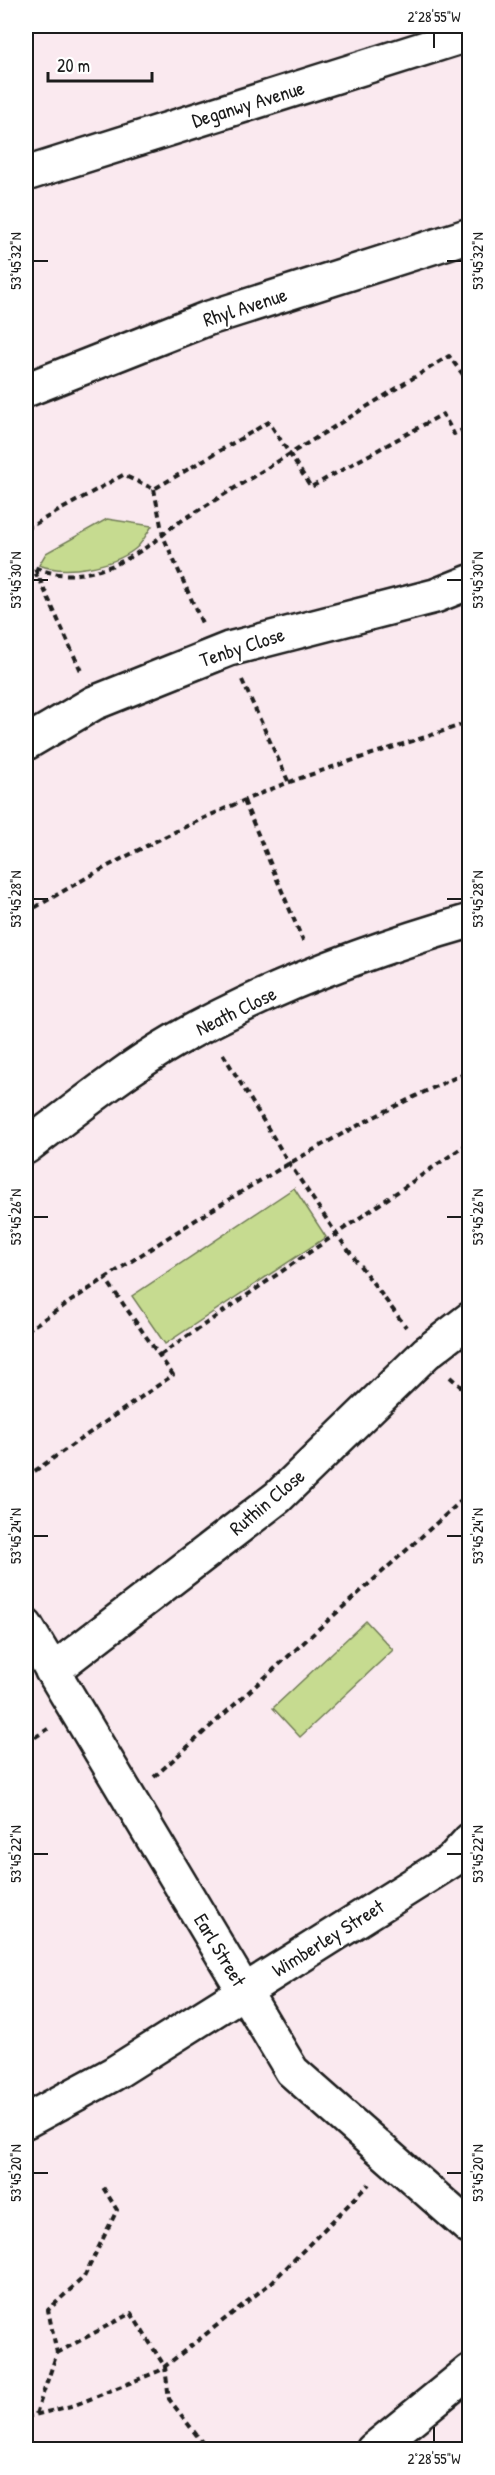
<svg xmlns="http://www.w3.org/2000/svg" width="495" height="2475" font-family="'Patrick Hand',sans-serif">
	<rect width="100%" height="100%" fill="#fae9ef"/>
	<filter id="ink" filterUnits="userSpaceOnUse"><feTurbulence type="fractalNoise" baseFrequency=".0167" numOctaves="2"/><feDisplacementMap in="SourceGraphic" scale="12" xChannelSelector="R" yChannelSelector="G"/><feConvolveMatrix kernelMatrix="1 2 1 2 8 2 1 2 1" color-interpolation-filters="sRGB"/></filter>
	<g filter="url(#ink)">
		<g fill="#c6db90" stroke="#717c56" stroke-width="1.5">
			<path d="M107 519 152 526C147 533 142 544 135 549 112 567 65 575 39 565L46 553Z"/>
			<path d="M294 1188 326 1237 165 1344 132 1296Z"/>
			<path d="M366 1621 393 1650 300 1737 273 1708Z"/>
		</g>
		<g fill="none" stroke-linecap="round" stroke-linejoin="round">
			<g stroke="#1c1c1c" stroke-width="38">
				<g id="street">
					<path d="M26 174 470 34"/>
					<path d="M26 390 206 319 470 235"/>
					<path d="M26 743 94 703 229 649 435 596 470 582"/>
					<path d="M26 1147C72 1112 124 1070 174 1041 266 989 368 950 470 921"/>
					<path d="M26 1626 292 2071 470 2228"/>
					<path d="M52 1671 278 1497 426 1353 470 1319"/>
					<path d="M26 2121 113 2074 451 1861 470 1840"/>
					<path d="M373 2450 470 2371"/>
				</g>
			</g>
			<g stroke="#1c1c1c" stroke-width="4" stroke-dasharray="6 4.5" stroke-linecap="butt">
				<path d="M154 489 163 536 202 623"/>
				<path d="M26 529 123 475 154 489 269 422 311 487 443 414 454 434 470 426"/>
				<path d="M26 563C76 592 135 561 173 526L449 356 470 384"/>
				<path d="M35 569 81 671"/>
				<path d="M26 582 38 574"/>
				<path d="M242 680 289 783"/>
				<path d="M244 801 303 941"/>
				<path d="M26 913C109 863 196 818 287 783 347 761 409 743 470 722"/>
				<path d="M223 1054 289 1163 337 1235 406 1327"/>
				<path d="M26 1331C168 1236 313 1140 470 1071"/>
				<path d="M160 1355 470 1142"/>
				<path d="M450 1377 470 1395"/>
				<path d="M26 1477 173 1375 105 1278"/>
				<path d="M26 1743 48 1729"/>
				<path d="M154 1777 470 1493"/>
				<path d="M57 2353 131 2313 165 2367 169 2399 208 2450"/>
				<path d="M36 2414 57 2353 48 2310 84 2277 117 2210 101 2184"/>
				<path d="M26 2417 75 2405 159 2371 272 2282 369 2184"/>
			</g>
			<use href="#street" stroke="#fff" stroke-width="33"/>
		</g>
	</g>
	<path fill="none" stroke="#1c1c1c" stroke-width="2" d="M434 33V48M33 261H48M447 261H462M33 580H48M447 580H462M33 899H48M447 899H462M33 1217H48M447 1217H462M33 1536H48M447 1536H462M33 1854H48M447 1854H462M33 2173H48M447 2173H462M434 2427V2442"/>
	<g text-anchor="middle" stroke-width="4.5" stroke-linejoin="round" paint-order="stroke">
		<g font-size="20" fill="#1c1c1c" stroke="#fff">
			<text transform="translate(248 104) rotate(-17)" y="7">Deganwy Avenue</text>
			<text transform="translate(245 307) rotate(-18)" y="7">Rhyl Avenue</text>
			<text transform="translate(242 647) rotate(-18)" y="7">Tenby Close</text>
			<text transform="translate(236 1011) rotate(-26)" y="7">Neath Close</text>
			<text transform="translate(267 1502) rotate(-40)" y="7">Ruthin Close</text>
			<text transform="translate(328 1938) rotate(-32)" y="7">Wimberley Street</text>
			<text transform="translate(220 1950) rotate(59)" y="7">Earl Street</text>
		</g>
	</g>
	<rect width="495" height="2475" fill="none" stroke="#fff" stroke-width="66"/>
	<path d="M48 72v9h104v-9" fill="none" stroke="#1c1c1c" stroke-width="3"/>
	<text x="57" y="72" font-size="18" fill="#1c1c1c" stroke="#ffffff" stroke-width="4.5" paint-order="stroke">20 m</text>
	<rect x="33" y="33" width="429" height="2409" fill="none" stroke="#1c1c1c" stroke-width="2"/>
	<g font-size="15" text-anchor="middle" fill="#1c1c1c">
		<text x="434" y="22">2°28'55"W</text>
		<text transform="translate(16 261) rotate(-90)" y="5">53°45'32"N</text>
		<text transform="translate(478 261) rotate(-90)" y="5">53°45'32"N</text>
		<text transform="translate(16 580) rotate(-90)" y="5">53°45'30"N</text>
		<text transform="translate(478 580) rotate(-90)" y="5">53°45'30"N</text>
		<text transform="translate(16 899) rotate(-90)" y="5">53°45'28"N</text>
		<text transform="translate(478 899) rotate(-90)" y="5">53°45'28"N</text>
		<text transform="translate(16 1217) rotate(-90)" y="5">53°45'26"N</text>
		<text transform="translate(478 1217) rotate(-90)" y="5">53°45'26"N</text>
		<text transform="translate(16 1536) rotate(-90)" y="5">53°45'24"N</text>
		<text transform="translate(478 1536) rotate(-90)" y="5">53°45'24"N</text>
		<text transform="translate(16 1854) rotate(-90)" y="5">53°45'22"N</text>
		<text transform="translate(478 1854) rotate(-90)" y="5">53°45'22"N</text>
		<text transform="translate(16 2173) rotate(-90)" y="5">53°45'20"N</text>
		<text transform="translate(478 2173) rotate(-90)" y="5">53°45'20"N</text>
		<text x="434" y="2464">2°28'55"W</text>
	</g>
</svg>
